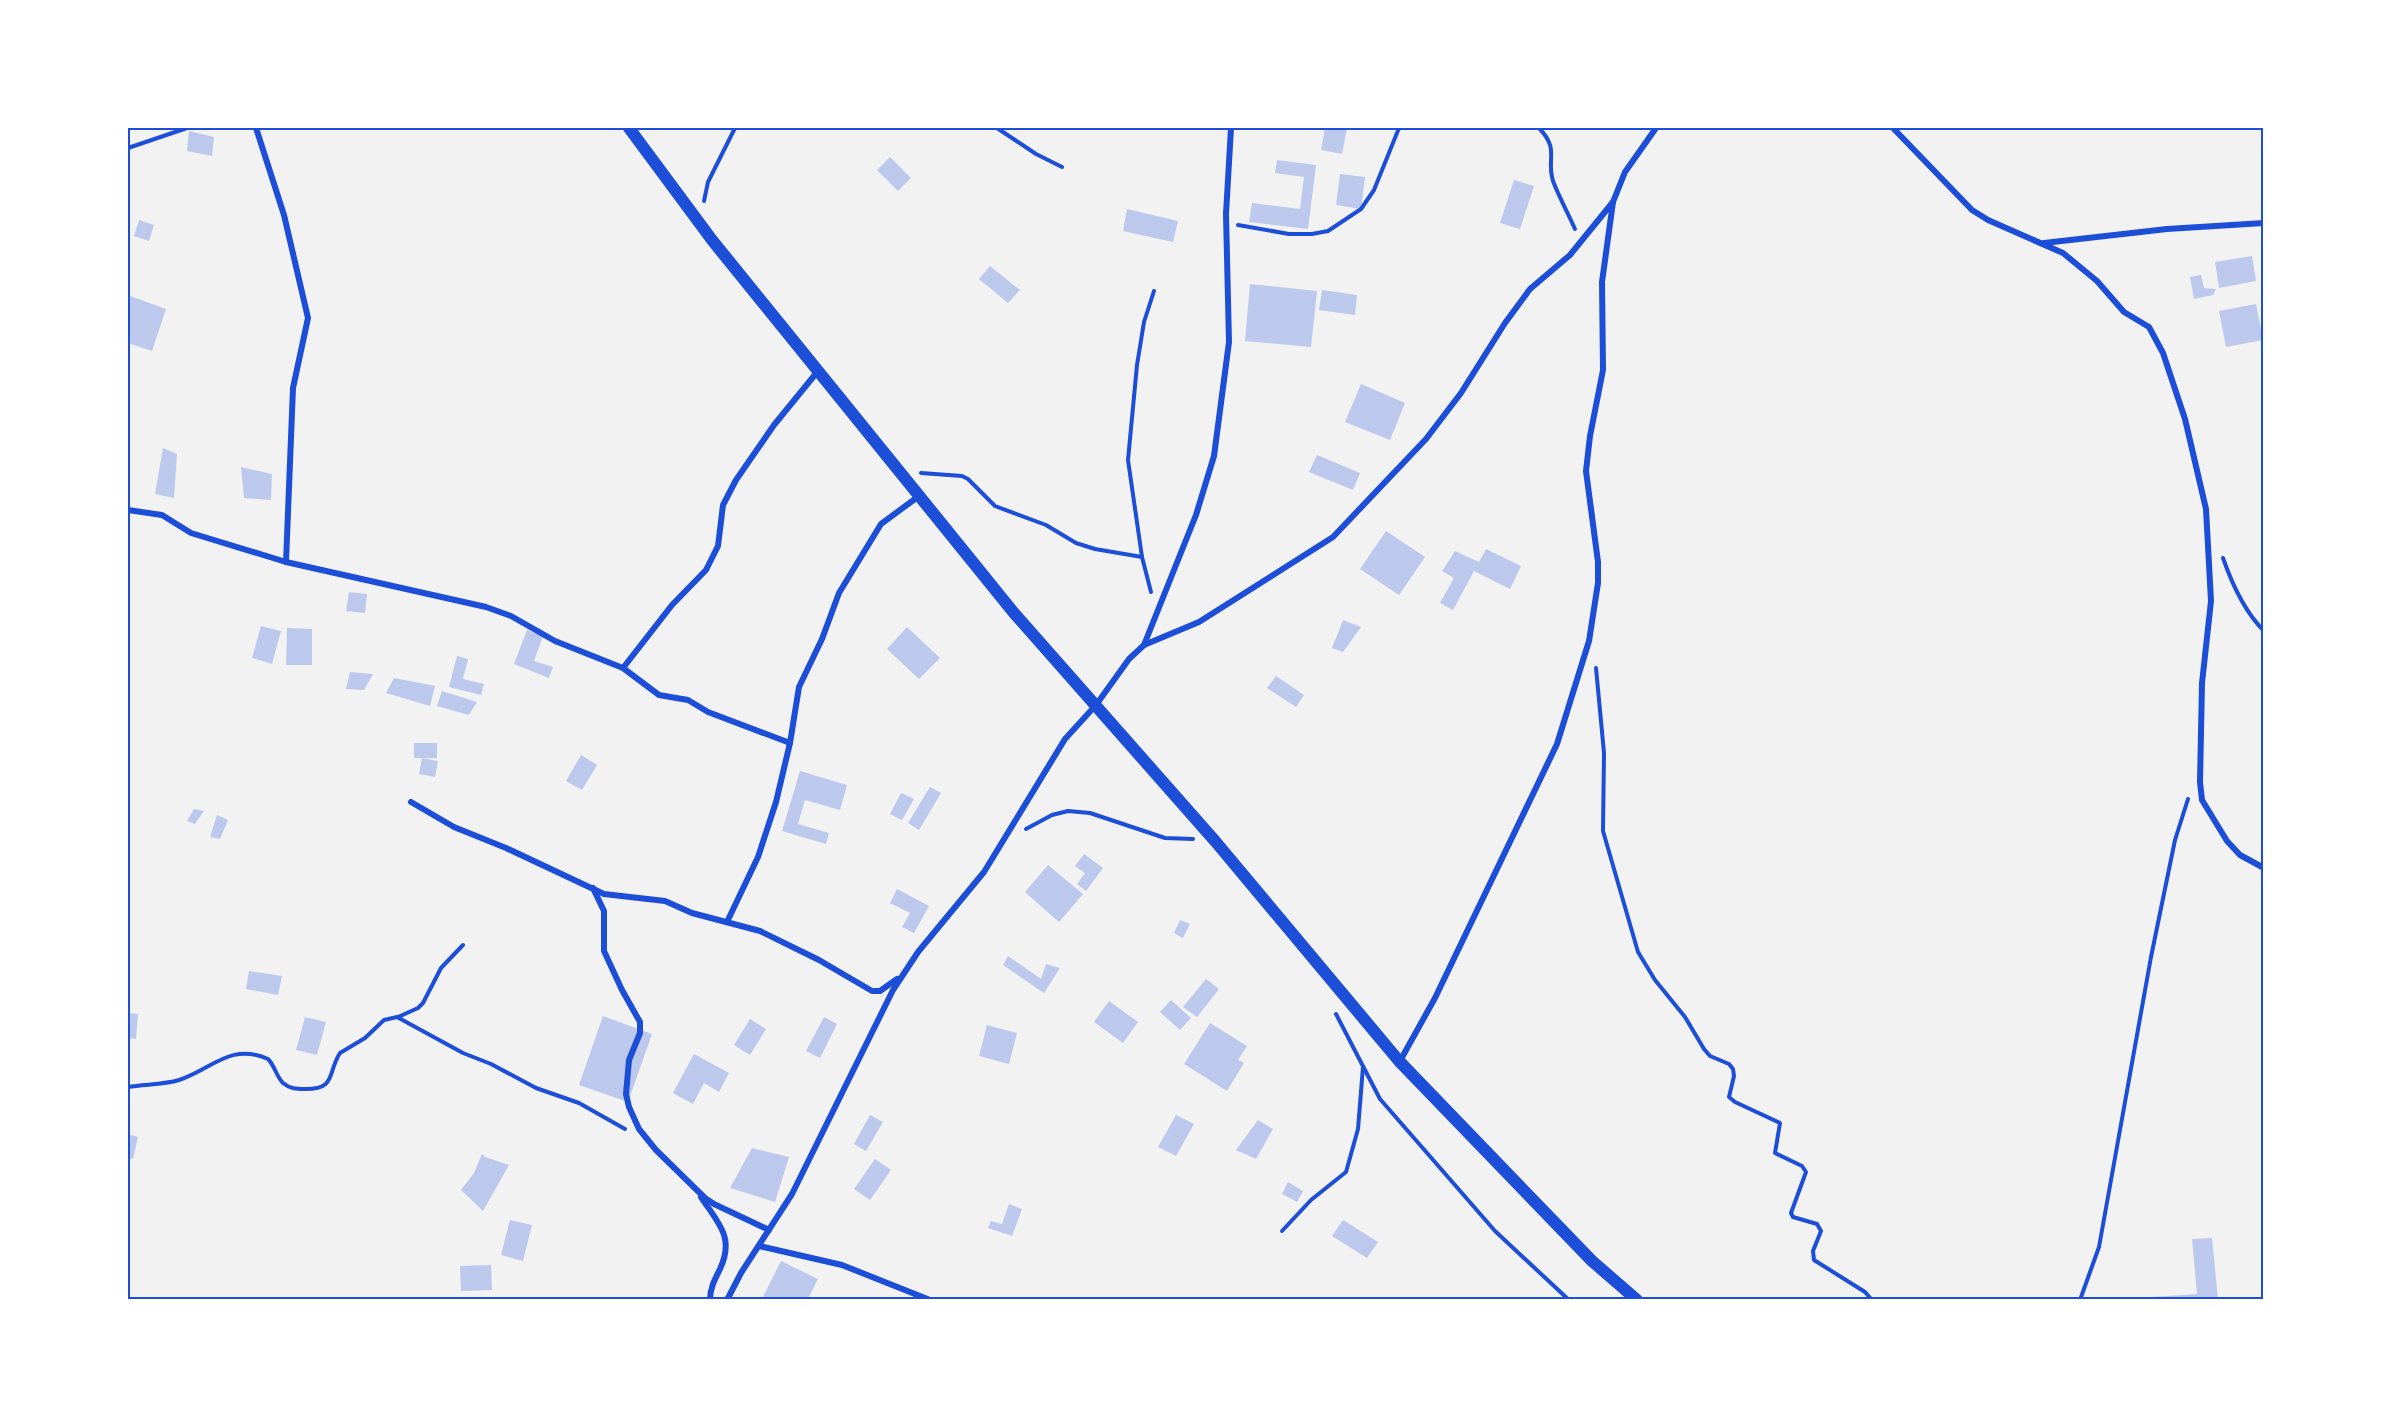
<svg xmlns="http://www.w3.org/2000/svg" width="2391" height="1427" font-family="Ubuntu,sans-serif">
	<rect width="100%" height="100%" fill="#f2f2f2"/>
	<g fill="#bdc9ec">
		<path d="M1325 128H1347L1342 154 1321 150Z"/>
		<path d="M189 131 214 137 212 156 187 151Z"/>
		<path d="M890 157 911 178 898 191 877 170Z"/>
		<path d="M1277 160 1316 165 1308 229 1249 222 1252 203 1300 209 1304 177 1275 173Z"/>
		<path d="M1340 174 1365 177 1361 209 1336 205Z"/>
		<path d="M1514 180 1534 186 1520 229 1500 223Z"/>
		<path d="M1127 209 1178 221 1173 242 1123 231Z"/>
		<path d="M139 220 154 225 149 241 134 236Z"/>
		<path d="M2252 256 2256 281 2219 288 2215 262Z"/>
		<path d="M990 266 1020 290 1008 303 979 279Z"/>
		<path d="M2201 275 2204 288 2216 289 2213 295 2194 299 2190 277Z"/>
		<path d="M1250 284 1317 291 1311 347 1245 341Z"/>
		<path d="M1322 290 1357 295 1355 315 1319 310Z"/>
		<path d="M130 296 166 309 152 351 128 343V303Z"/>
		<path d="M2256 304 2263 340 2226 347 2219 311Z"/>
		<path d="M1361 384 1405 403 1390 440 1345 422Z"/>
		<path d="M163 448 177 454 174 498 155 494Z"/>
		<path d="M1317 455 1360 473 1353 490 1309 472Z"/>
		<path d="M241 467 272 474 271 500 244 498Z"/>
		<path d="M1386 531 1425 557 1399 595 1360 569Z"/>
		<path d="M1486 549 1521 566 1510 589 1474 571 1453 610 1440 603 1454 578 1442 571 1455 551 1479 562Z"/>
		<path d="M349 592 367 594 365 613 346 611Z"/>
		<path d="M1343 620 1361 627 1343 652 1332 648Z"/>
		<path d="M261 626 281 631 272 664 252 658Z"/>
		<path d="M907 627 940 658 919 679 887 649Z"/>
		<path d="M287 628 312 629V665H286Z"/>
		<path d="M527 630 543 636 534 661 553 667 549 678 514 664Z"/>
		<path d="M457 656 468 659 463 679 484 684 481 695 449 687Z"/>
		<path d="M350 672 373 674 364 690 346 689Z"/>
		<path d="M1276 676 1304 695 1296 707 1267 688Z"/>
		<path d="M394 678 435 686 430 706 386 693Z"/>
		<path d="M442 691 477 702 469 715 437 706Z"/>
		<path d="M414 743H437V758H422L438 761 435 777 419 774 422 758H414Z"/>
		<path d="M581 755 597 765 582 790 566 781Z"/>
		<path d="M800 771 847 785 840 810 805 800 798 824 829 833 826 844 782 831Z"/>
		<path d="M930 787 941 793 919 830 908 823Z"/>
		<path d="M901 793 914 799 902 820 890 814Z"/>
		<path d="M194 809 204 811 195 824 187 821Z"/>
		<path d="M217 815 228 820 220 839 210 837Z"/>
		<path d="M1084 854 1103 868 1086 891 1077 884 1085 873 1075 866Z"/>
		<path d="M1048 865 1083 894 1059 922 1025 892Z"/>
		<path d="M897 889 929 906 914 933 902 927 910 913 890 903Z"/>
		<path d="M1180 920 1190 924 1183 938 1174 933Z"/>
		<path d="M1008 956 1041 979 1046 964 1060 968 1044 993 1003 965Z"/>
		<path d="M249 971 282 976 278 995 246 989Z"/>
		<path d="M1206 979 1219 989 1197 1017 1183 1007Z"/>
		<path d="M1171 1000 1191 1018 1180 1030 1160 1012Z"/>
		<path d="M1109 1001 1138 1022 1123 1043 1094 1022Z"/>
		<path d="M128 1013 138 1014 136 1039 128 1038Z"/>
		<path d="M603 1016 652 1034 628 1102 579 1085Z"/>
		<path d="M305 1017 326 1022 317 1055 296 1050Z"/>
		<path d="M824 1017 837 1024 820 1058 806 1051Z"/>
		<path d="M750 1019 766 1029 750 1055 734 1045Z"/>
		<path d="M1210 1023 1247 1046 1238 1060 1244 1063 1227 1091 1184 1064Z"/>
		<path d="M987 1025 1017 1033 1009 1064 979 1056Z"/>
		<path d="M694 1054 729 1073 719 1092 704 1083 693 1104 673 1093Z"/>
		<path d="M870 1115 883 1122 866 1151 854 1144Z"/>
		<path d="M1176 1115 1194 1124 1176 1156 1158 1147Z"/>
		<path d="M1258 1120 1273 1129 1256 1159 1236 1150Z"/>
		<path d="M128 1134 138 1137 133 1159 128 1158Z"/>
		<path d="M752 1148 789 1157 775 1202 730 1188Z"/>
		<path d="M482 1154 485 1157 509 1165 483 1211 461 1190 474 1173Z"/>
		<path d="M875 1159 891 1170 870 1200 854 1189Z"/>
		<path d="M1288 1182 1303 1191 1297 1202 1282 1194Z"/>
		<path d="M1009 1204 1022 1209 1012 1236 988 1228 991 1221 1002 1224Z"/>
		<path d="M510 1220 532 1225 523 1261 501 1255Z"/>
		<path d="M1343 1220 1378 1242 1367 1258 1332 1236Z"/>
		<path d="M2212 1238 2218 1299H2151V1297L2197 1294 2192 1239Z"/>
		<path d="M781 1261 818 1279 808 1299H762Z"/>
		<path d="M491 1265 492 1290 461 1291 460 1266Z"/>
	</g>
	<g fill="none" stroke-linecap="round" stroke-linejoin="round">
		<g stroke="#1d4ed8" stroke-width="4">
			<path d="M997 128 1036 154 1062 167"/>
			<path d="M1539 128C1560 150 1546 158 1553 181 1559 197 1568 213 1575 229"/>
			<path d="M128 148 187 128"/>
			<path d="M704 201 708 182 735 128"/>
			<path d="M1238 225 1289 234H1312L1328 231 1361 209 1374 190 1399 128"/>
			<path d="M921 473 962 476 968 479 995 506 1046 525 1076 543 1095 549 1142 557"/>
			<path d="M2223 558C2232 584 2244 611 2264 631"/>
			<path d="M1151 592 1142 557 1128 460 1137 365 1144 322 1154 291"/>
			<path d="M1596 668 1604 753 1603 831 1638 952 1655 980 1685 1017 1704 1049 1710 1056 1729 1064 1733 1069 1734 1076 1729 1097 1735 1102 1780 1123 1775 1153 1802 1166 1806 1172 1791 1213 1793 1217 1817 1224 1821 1231 1813 1251 1814 1260 1865 1292 1872 1300"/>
			<path d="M1026 829 1052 815 1068 811 1090 813 1165 838 1193 839"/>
			<path d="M1336 1014 1380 1099 1495 1231 1569 1300"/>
			<path d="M398 1017 418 1008 423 1003 441 968 463 945"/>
			<path d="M128 1087C144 1084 163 1085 179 1080 211 1070 230 1042 268 1059 275 1066 276 1076 283 1083 290 1089 297 1089 305 1089 337 1089 327 1073 340 1053L365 1038 384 1020 397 1017 463 1053 491 1064 536 1088 579 1103 625 1129"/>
			<path d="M1282 1231 1311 1200 1346 1172 1358 1129 1363 1067"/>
			<path d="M2080 1300 2099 1247 2151 957 2175 840 2188 799"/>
		</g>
		<g stroke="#1d4ed8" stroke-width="6">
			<path d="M256 128 284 215 308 318 293 388 286 562"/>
			<path d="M1893 128 1972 210 1988 220 2063 253 2097 281 2124 312 2149 327 2163 353 2185 419 2206 509 2211 601 2202 683 2200 782 2202 800 2227 841 2240 855 2264 868"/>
			<path d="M2044 243 2167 229 2264 223"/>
			<path d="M128 510 162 515 191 533 286 562 486 607 511 616 555 641 623 668 659 695 688 700 708 712 790 743"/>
			<path d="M1144 645 1199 622 1333 537 1426 439 1461 393 1505 323 1530 289 1570 255 1613 202 1625 172 1656 128"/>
			<path d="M623 668 672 605 706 570 718 546 723 505 736 480 774 425 818 371"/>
			<path d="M411 802 454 827 506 848 604 894 665 901 692 913 760 931 819 960 872 991H880L897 979"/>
			<path d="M593 888 604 911V951L622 990 640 1022V1033L629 1060 626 1094 629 1107 639 1129 656 1150 705 1198 714 1204 769 1230"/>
			<path d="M727 922 758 857 776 802 790 743 799 687 822 639 839 593 881 524 919 496"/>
			<path d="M1400 1061 1435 998 1557 744 1589 641 1598 583V562L1586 471 1590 436 1603 370 1602 282 1613 202"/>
			<path d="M701 1197C718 1223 735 1237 720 1269 715 1279 710 1288 710 1300"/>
			<path d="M759 1246 842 1265 930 1300"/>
			<path d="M727 1300 741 1273 792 1194 893 990 918 952 984 872 1065 739 1096 705 1129 659 1144 645 1196 515 1214 456 1229 342 1226 214 1231 128"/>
		</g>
		<path stroke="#1d4ed8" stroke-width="12" d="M629 128 712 240 1014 613 1215 841 1399 1061 1592 1261 1637 1300"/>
	</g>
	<rect width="2391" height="1427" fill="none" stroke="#ffffff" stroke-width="258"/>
	<rect x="129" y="129" width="2133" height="1169" fill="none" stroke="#1d4ed8" stroke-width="2"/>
</svg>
